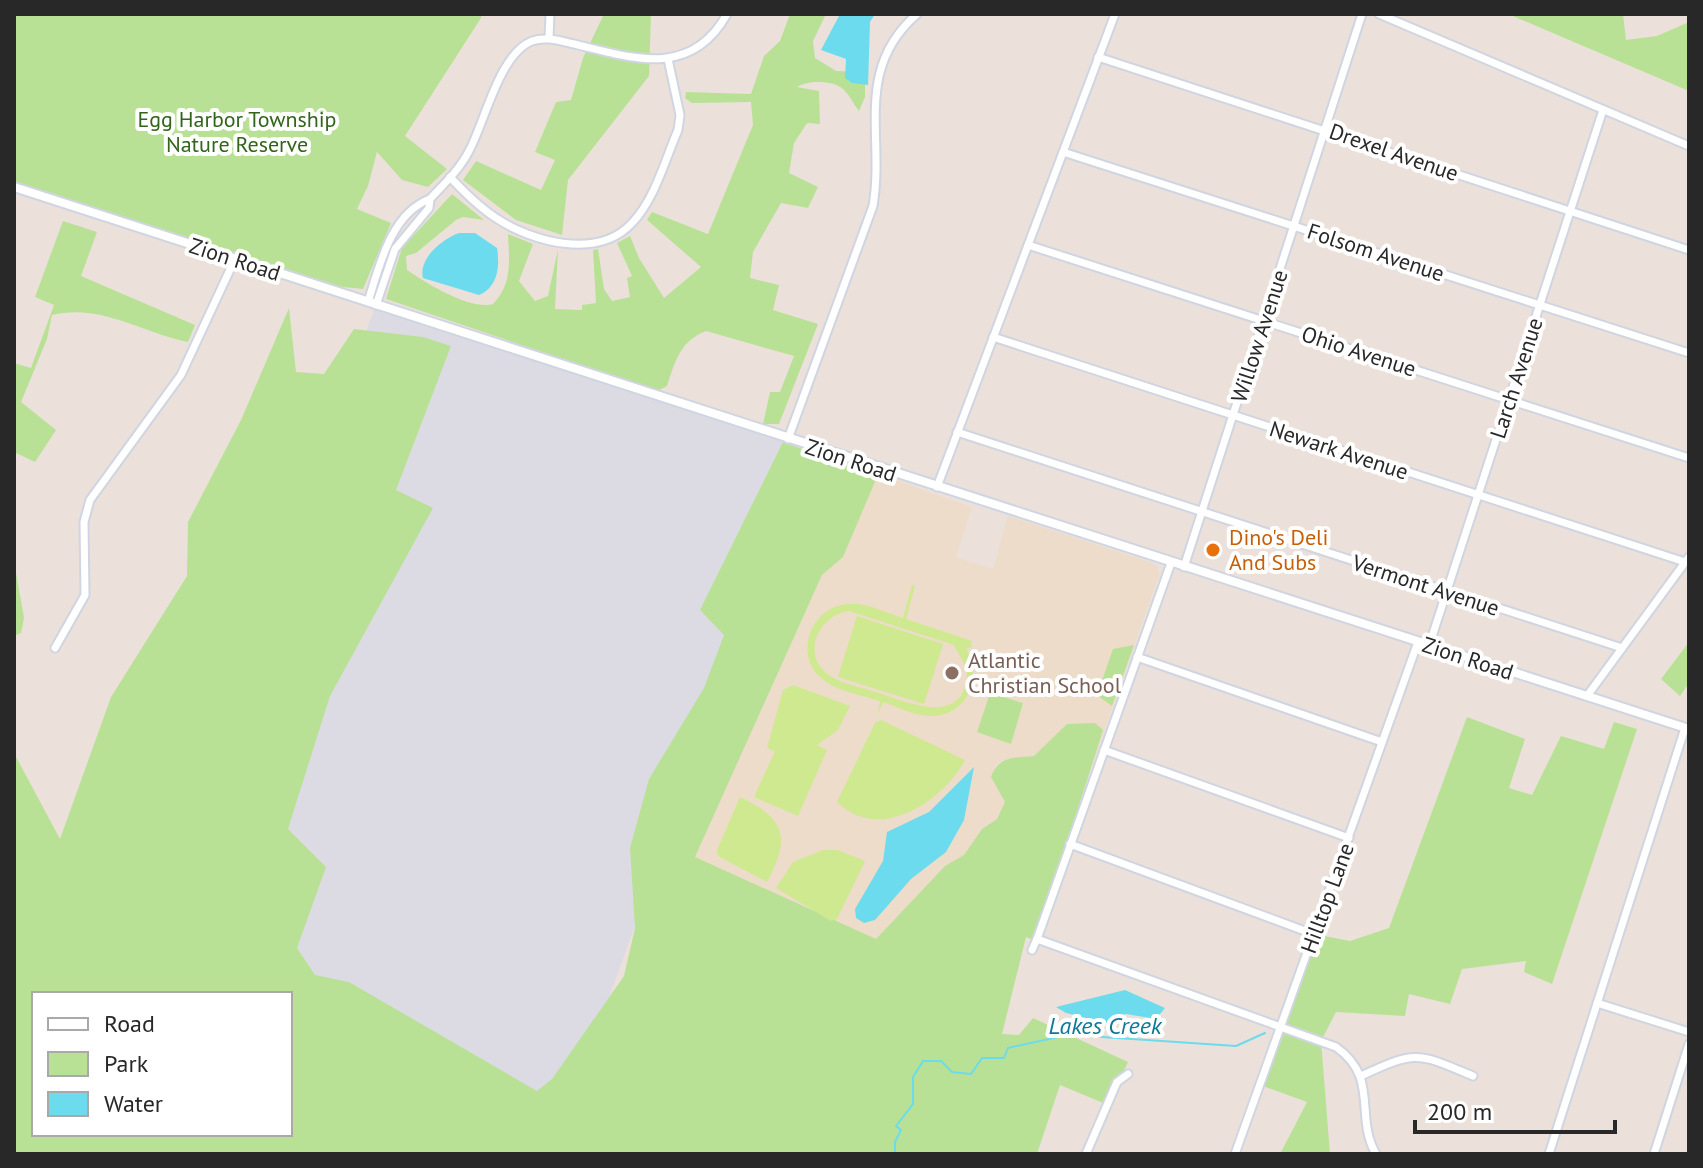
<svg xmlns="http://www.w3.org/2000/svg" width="1703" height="1168" font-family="'PT Sans',sans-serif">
	<rect width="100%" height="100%" fill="#ebe1da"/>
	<path fill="#dcdbe3" d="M376 305 808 450 552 1154H58L290 1134V994H118Z"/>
	<path fill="#eddcc9" d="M872 472 972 507 956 557 993 569 1008 516 1152 563 1157 566 1159 575 1084 789 1009 758 1002 761 995 766 1005 802 997 819 982 829 964 855 945 866 876 939 695 857 822 575 843 557Z"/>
	<g fill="#b9e196" fill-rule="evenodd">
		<path d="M14 14H481V18L405 136 447 169 428 187 402 180 377 152 368 186 357 209 391 223 363 289 334 286 14 182Z"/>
		<path d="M604 14H651L649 76 568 180 562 235 516 220 463 180 476 161 541 190 555 160 535 152 556 102 571 100 583 58Z"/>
		<path d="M790 14H826L813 41 815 58 836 71 865 72V97L859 111C854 105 849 94 843 89 833 80 808 80 797 87L819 91 820 124 807 123 794 143 789 173 818 187 808 208 781 203 753 252 750 278 779 285 773 310 818 324 779 424H763L770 392H780L794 356 706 331C680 341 675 362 667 386L657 391 386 299 402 248 452 194 484 220 463 217 456 220 416 253 406 256 407 270C426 283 471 311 493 304 513 284 509 259 508 234L533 244 519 281 535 301 548 296 558 249 555 309 582 310V305L596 303 593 250 598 249 604 289 612 301 630 297 627 278 632 276 617 243 630 236 639 258 664 298 701 267 647 220 652 212 708 234 753 125 751 102 692 103 685 98 686 92 751 94 764 56 780 41Z"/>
		<path d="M1508 14H1623L1626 40 1657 36 1689 22V91Z"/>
		<path d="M63 221 97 232 81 276 195 325 188 342C143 333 100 303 52 315L47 339 21 402 56 430 35 462 14 452V363L31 368 54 305 35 297Z"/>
		<path d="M289 308 296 372 324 374 354 329 423 337 451 346 396 490 433 508 330 696 288 829 326 867 297 948 315 975 349 982 537 1091 552 1079 624 976 635 928 630 848 649 779 704 688 724 635 700 610 783 442 877 477 843 557 822 575 695 857 876 939 945 866 964 855 982 829 997 819 1005 802 991 777C999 755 1016 758 1034 756L1067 724 1095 723 1103 730 1036 941 1026 937 1002 1034 1019 1035 1033 1018 1128 1062 1108 1105 1060 1085 1037 1154H14V753L60 839 111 697 187 576 188 522 241 420ZM34 994H290V1134H34Z"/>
		<path d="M14 561 24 618 21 633 14 636Z"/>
		<path d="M1689 642V683L1680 696 1661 679Z"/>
		<path d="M1134 645 1112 706 1097 695 1113 649Z"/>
		<path d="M990 693 1023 703 1011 744 977 732Z"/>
		<path d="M1467 717 1525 739 1509 788 1532 795 1561 736 1604 749 1614 722 1637 729 1552 984 1524 972 1526 961 1462 969 1450 1004 1409 994 1405 1016 1336 1012 1321 1041 1330 1154H1280L1307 1102 1260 1085 1303 967 1319 935 1350 941 1389 928Z"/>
	</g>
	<g fill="#cfe991" fill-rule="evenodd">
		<path d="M912 585 915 586 906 619 972 641 971 648H966C983 677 968 716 931 716 915 716 898 707 883 702L877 715 880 701C861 695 836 691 821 678 793 653 812 606 848 604 866 602 886 613 903 618ZM849 611 954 645 967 669C968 729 908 703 876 692 861 687 841 684 829 675 800 654 819 615 849 611Z"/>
		<path d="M857 616 943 644 924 704 838 677Z"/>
		<path d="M793 685 850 706 838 730 817 745 827 750 798 816 754 797 775 751 767 748 783 690Z"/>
		<path d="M881 720 965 760C943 801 880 844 837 802L875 723Z"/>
		<path d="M740 797C787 819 790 839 767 882L718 856 717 850Z"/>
		<path d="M823 850H838L865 861 837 919 831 921 776 888 793 862Z"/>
	</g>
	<g fill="#6cdbed">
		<path d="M840 14H875L870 22 868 85 852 83 845 78 846 59 821 50Z"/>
		<path d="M459 233H475L497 248C500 266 498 287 479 295L423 278C418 259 442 239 459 233Z"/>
		<path d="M974 767 964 820 946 852 911 879 875 920 864 923 856 918 855 909 883 861 887 832 929 812Z"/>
		<path d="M1125 990 1165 1008 1156 1019 1126 1014 1107 1023 1066 1013 1056 1007Z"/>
	</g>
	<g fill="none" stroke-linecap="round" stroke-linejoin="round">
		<path stroke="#6cdbed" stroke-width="2" d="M895 1154V1142L901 1130 896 1126 913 1104V1077L923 1061H941L952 1072 971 1074 982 1058H1004L1008 1048 1058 1037 1087 1036 1236 1046 1265 1033"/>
		<g stroke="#cfd5e1" stroke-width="11">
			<g id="minor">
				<path d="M1379 14 1689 146"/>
				<path d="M549 38 550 14"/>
				<path d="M1098 57 1689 250"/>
				<path d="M1063 152 1689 353"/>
				<path d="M450 177C464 192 479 207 496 218 532 242 598 260 632 223 655 199 665 160 678 130L680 115 668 59"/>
				<path d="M430 199C444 184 460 169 469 151 485 122 499 54 532 41 546 36 560 41 574 44 632 58 691 79 727 14"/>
				<path d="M1028 245 1689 458"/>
				<path d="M368 302C379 267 391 213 430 199L429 208 395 249 376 305"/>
				<path d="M993 337 1685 562"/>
				<path d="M957 432 1622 648"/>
				<path d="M788 439 873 206C885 136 853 70 917 14"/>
				<path d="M937 487 1115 14"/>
				<path d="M1171 563 1037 939 1336 1047C1380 1078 1354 1116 1376 1154"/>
				<path d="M1184 567 1362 14"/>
				<path d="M1429 646 1603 110"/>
				<path d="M55 648 85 595 84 522 90 500 181 375 235 259"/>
				<path d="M1137 657 1382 742"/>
				<path d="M1587 696 1689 557"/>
				<path d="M1104 750 1349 838"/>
				<path d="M1070 844 1313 934"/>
				<path d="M1032 950 1037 939"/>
				<path d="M1597 1003 1689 1032"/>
				<path d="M1361 1076C1416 1050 1418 1053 1473 1076"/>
				<path d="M1086 1154 1117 1082 1128 1074"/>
				<path d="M1235 1154 1418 642"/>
				<path d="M1549 1154 1685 728"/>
				<path d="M1654 1154 1689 1044"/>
			</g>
		</g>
		<g stroke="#cfd5e1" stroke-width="12">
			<path id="tertiary" d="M14 187 1689 729"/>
		</g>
		<use href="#minor" stroke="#fff" stroke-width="7"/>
		<use href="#tertiary" stroke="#fff" stroke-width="8"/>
	</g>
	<circle fill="#e8710a" stroke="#fff" stroke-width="3" cx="1213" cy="550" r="8"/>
	<circle fill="#8d6e63" stroke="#fff" stroke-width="3" cx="952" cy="673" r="8"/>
	<g text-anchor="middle" stroke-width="8" stroke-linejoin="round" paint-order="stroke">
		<g font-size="22" fill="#32641a" stroke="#fff">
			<text x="237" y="127">Egg Harbor Township<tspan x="237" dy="25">Nature Reserve</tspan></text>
		</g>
		<g font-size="22" fill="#282828" stroke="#fff">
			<text transform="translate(1394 152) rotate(19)" y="8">Drexel Avenue</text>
			<text transform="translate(1376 252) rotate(18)" y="8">Folsom Avenue</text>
			<text transform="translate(235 259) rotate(18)" y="8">Zion Road</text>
			<text transform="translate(1259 336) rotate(-72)" y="8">Willow Avenue</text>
			<text transform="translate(1359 351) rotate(18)" y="8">Ohio Avenue</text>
			<text transform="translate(1516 378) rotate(-72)" y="8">Larch Avenue</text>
			<text transform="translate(1339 450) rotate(18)" y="8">Newark Avenue</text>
			<text transform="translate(851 460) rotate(18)" y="8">Zion Road</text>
			<text transform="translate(1426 585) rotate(18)" y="8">Vermont Avenue</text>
			<text transform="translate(1468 658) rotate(18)" y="8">Zion Road</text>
			<text transform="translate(1327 898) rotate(-70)" y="8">Hilltop Lane</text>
		</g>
		<g font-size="22" fill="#c56008" stroke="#fff" text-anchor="start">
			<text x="1229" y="545">Dino's Deli<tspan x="1229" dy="25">And Subs</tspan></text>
		</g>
		<g font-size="22" fill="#785e54" stroke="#fff" text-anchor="start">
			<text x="968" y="668">Atlantic<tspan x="968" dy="25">Christian School</tspan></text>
		</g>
		<g font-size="24" font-style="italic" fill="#0e7996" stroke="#fff">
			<text x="1105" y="1034">Lakes Creek</text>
		</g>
	</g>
	<rect width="1703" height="1168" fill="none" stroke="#282828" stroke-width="32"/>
	<rect x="32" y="992" width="260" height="144" fill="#ffffff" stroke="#a9a9a9" stroke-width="2"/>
	<rect x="48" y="1018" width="40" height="12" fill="#ffffff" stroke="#a9a9a9" stroke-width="2"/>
	<text x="104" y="1032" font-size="24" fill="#282828">Road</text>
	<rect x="48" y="1052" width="40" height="24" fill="#b9e196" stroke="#a9a9a9" stroke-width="2"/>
	<text x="104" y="1072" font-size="24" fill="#282828">Park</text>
	<rect x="48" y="1092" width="40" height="24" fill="#6cdbed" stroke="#a9a9a9" stroke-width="2"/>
	<text x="104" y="1112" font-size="24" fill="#282828">Water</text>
	<path d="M1415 1120v12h200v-12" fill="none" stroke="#282828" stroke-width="4"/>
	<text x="1427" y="1120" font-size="24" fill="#282828" stroke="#ffffff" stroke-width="6" paint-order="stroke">200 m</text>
</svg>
